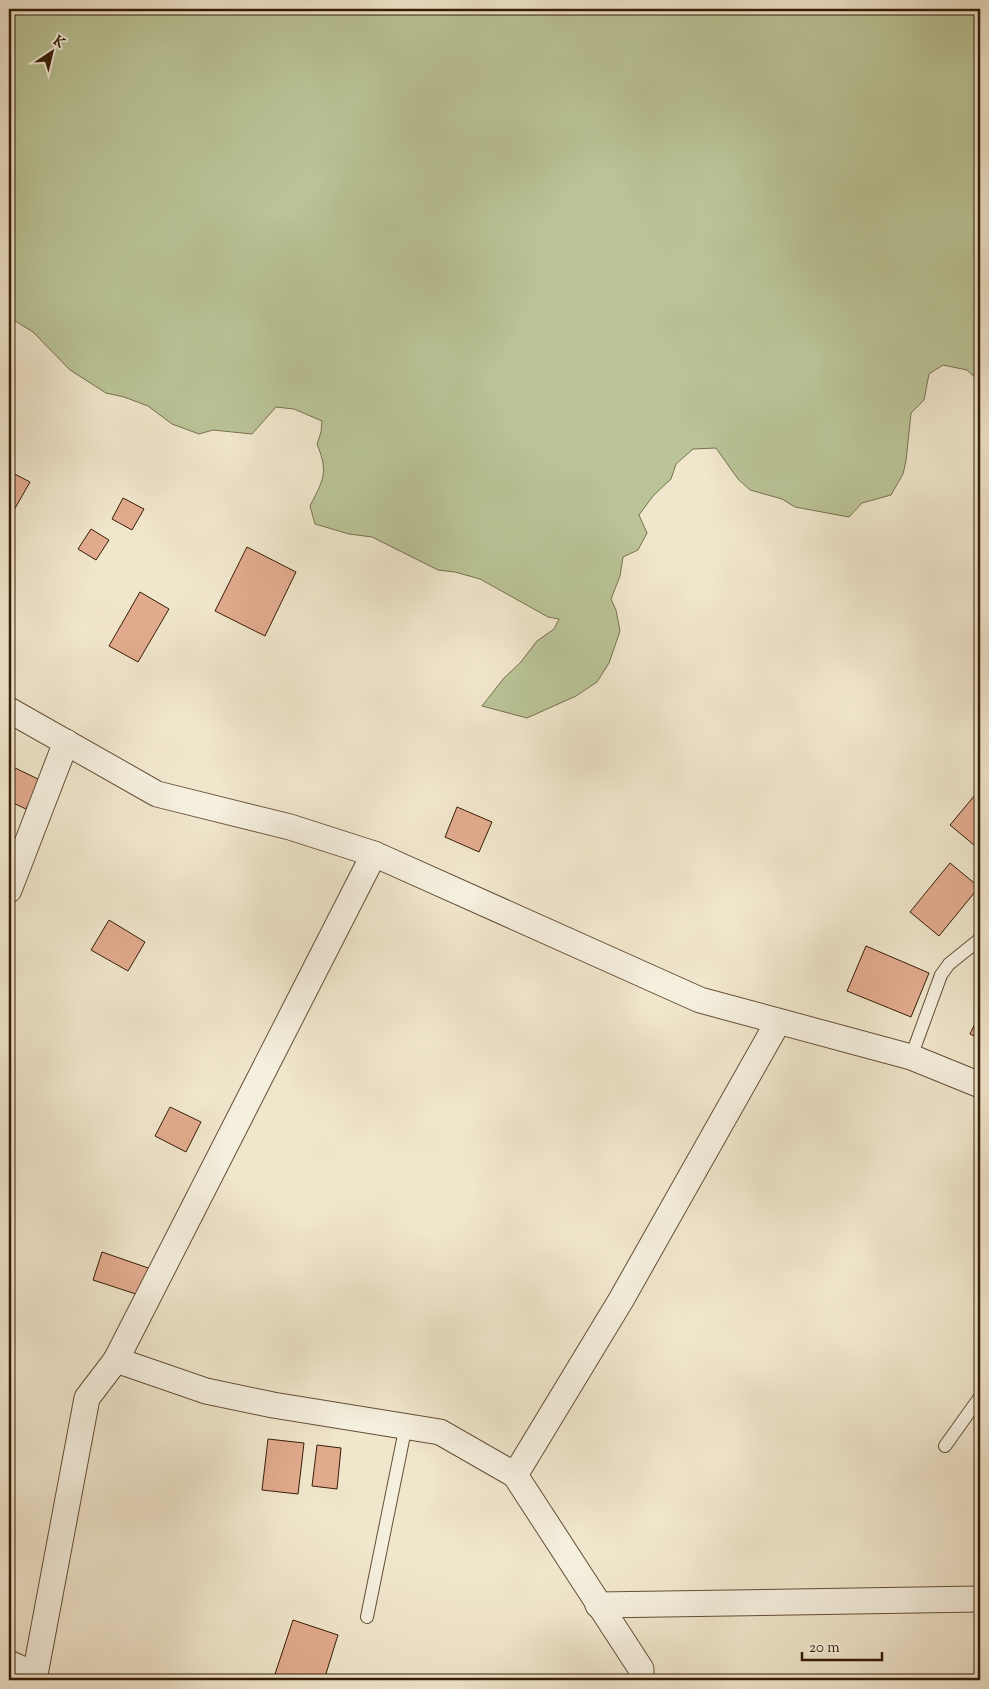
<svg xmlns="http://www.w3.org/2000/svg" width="989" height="1689" font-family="'Sorts Mill Goudy',serif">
	<rect width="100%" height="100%" fill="#f0e6cc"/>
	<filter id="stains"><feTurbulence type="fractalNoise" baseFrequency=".004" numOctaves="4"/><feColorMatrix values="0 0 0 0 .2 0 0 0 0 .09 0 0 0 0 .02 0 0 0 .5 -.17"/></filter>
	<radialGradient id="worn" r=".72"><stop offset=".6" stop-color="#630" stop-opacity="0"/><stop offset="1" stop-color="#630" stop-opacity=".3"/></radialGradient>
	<path fill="#bac497" stroke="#78704e" d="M9 9H980V382L967 370 943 365 929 374 924 400 911 413 906 461 903 474 891 495 862 503 849 517 795 507 782 499 750 490 738 479 716 448 693 449 676 464 671 479 653 496 639 515 647 533 638 550 623 557 620 576 611 599 616 610 620 631 609 663 597 682 576 696 527 718 482 706 504 678 520 663 537 641 554 629 559 619 548 617 480 579 455 572 438 570 372 537 349 534 315 524 310 506C323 480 329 473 317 444L321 432 322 421 294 409 276 407 252 434 213 430 199 434 172 424 148 406 124 397 106 393 70 370 33 332 9 317Z"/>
	<g fill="#e2ab8e" stroke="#351d06">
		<path d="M9 471 30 482 14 510 9 507Z"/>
		<path d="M123 498 144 509 132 530 112 519Z"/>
		<path d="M91 529 109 540 96 560 78 549Z"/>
		<path d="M247 547 296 572 265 636 215 611Z"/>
		<path d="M140 592 169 609 138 662 109 646Z"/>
		<path d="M9 765 40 780 26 809 9 801Z"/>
		<path d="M980 789V850L950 825Z"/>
		<path d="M457 807 492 822 479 852 445 837Z"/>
		<path d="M950 863 979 887 939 936 910 912Z"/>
		<path d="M109 920 145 942 128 971 91 950Z"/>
		<path d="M866 946 929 973 911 1017 847 991Z"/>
		<path d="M980 1013V1039L970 1034Z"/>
		<path d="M170 1107 201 1122 186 1152 155 1136Z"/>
		<path d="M102 1252 154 1270 145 1297 93 1280Z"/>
		<path d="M268 1439 304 1443 298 1494 262 1490Z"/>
		<path d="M317 1445 341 1448 337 1489 312 1486Z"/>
		<path d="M293 1620 338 1635 324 1680H294L275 1674Z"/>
	</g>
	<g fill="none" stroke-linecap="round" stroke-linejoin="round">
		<g stroke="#644f38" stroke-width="14">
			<g id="lane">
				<path d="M911 1057 941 975 949 964 980 939"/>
				<path d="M945 1446 980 1397"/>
				<path d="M367 1617 406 1425"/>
			</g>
		</g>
		<g stroke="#644f38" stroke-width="27">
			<g id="street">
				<path d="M9 710 157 794 290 827 374 854 700 1000 911 1057 980 1085"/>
				<path d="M9 890 66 742"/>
				<path d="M116 1360 206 1391 273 1405 440 1432 515 1475 641 1669V1680"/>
				<path d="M515 1475 621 1300 778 1022"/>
				<path d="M598 1605 980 1599"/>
				<path d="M9 1663 35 1675"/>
				<path d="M34 1680 87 1398 116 1360 374 854"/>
			</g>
		</g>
		<use href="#lane" stroke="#f5efde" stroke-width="12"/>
		<use href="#street" stroke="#f5efde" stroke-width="25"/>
	</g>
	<rect width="989" height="1689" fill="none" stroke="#f0e6cc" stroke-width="30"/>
	<rect x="10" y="10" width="969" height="1669" fill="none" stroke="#351d06" stroke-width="2.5"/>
	<rect x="15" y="15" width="959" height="1659" fill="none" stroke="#351d06"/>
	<g transform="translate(52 52) rotate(35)" stroke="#f5efde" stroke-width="4" paint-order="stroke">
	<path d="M0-4L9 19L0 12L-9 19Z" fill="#351d06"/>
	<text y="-8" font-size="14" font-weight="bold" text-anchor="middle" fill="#351d06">K</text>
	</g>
	<path d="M802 1652v8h80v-8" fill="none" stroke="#351d06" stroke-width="2.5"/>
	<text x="809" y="1652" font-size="15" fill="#351d06" stroke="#f5efde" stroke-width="4" paint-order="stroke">20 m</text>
	<rect width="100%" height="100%" filter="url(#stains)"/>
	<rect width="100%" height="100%" fill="url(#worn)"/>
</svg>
